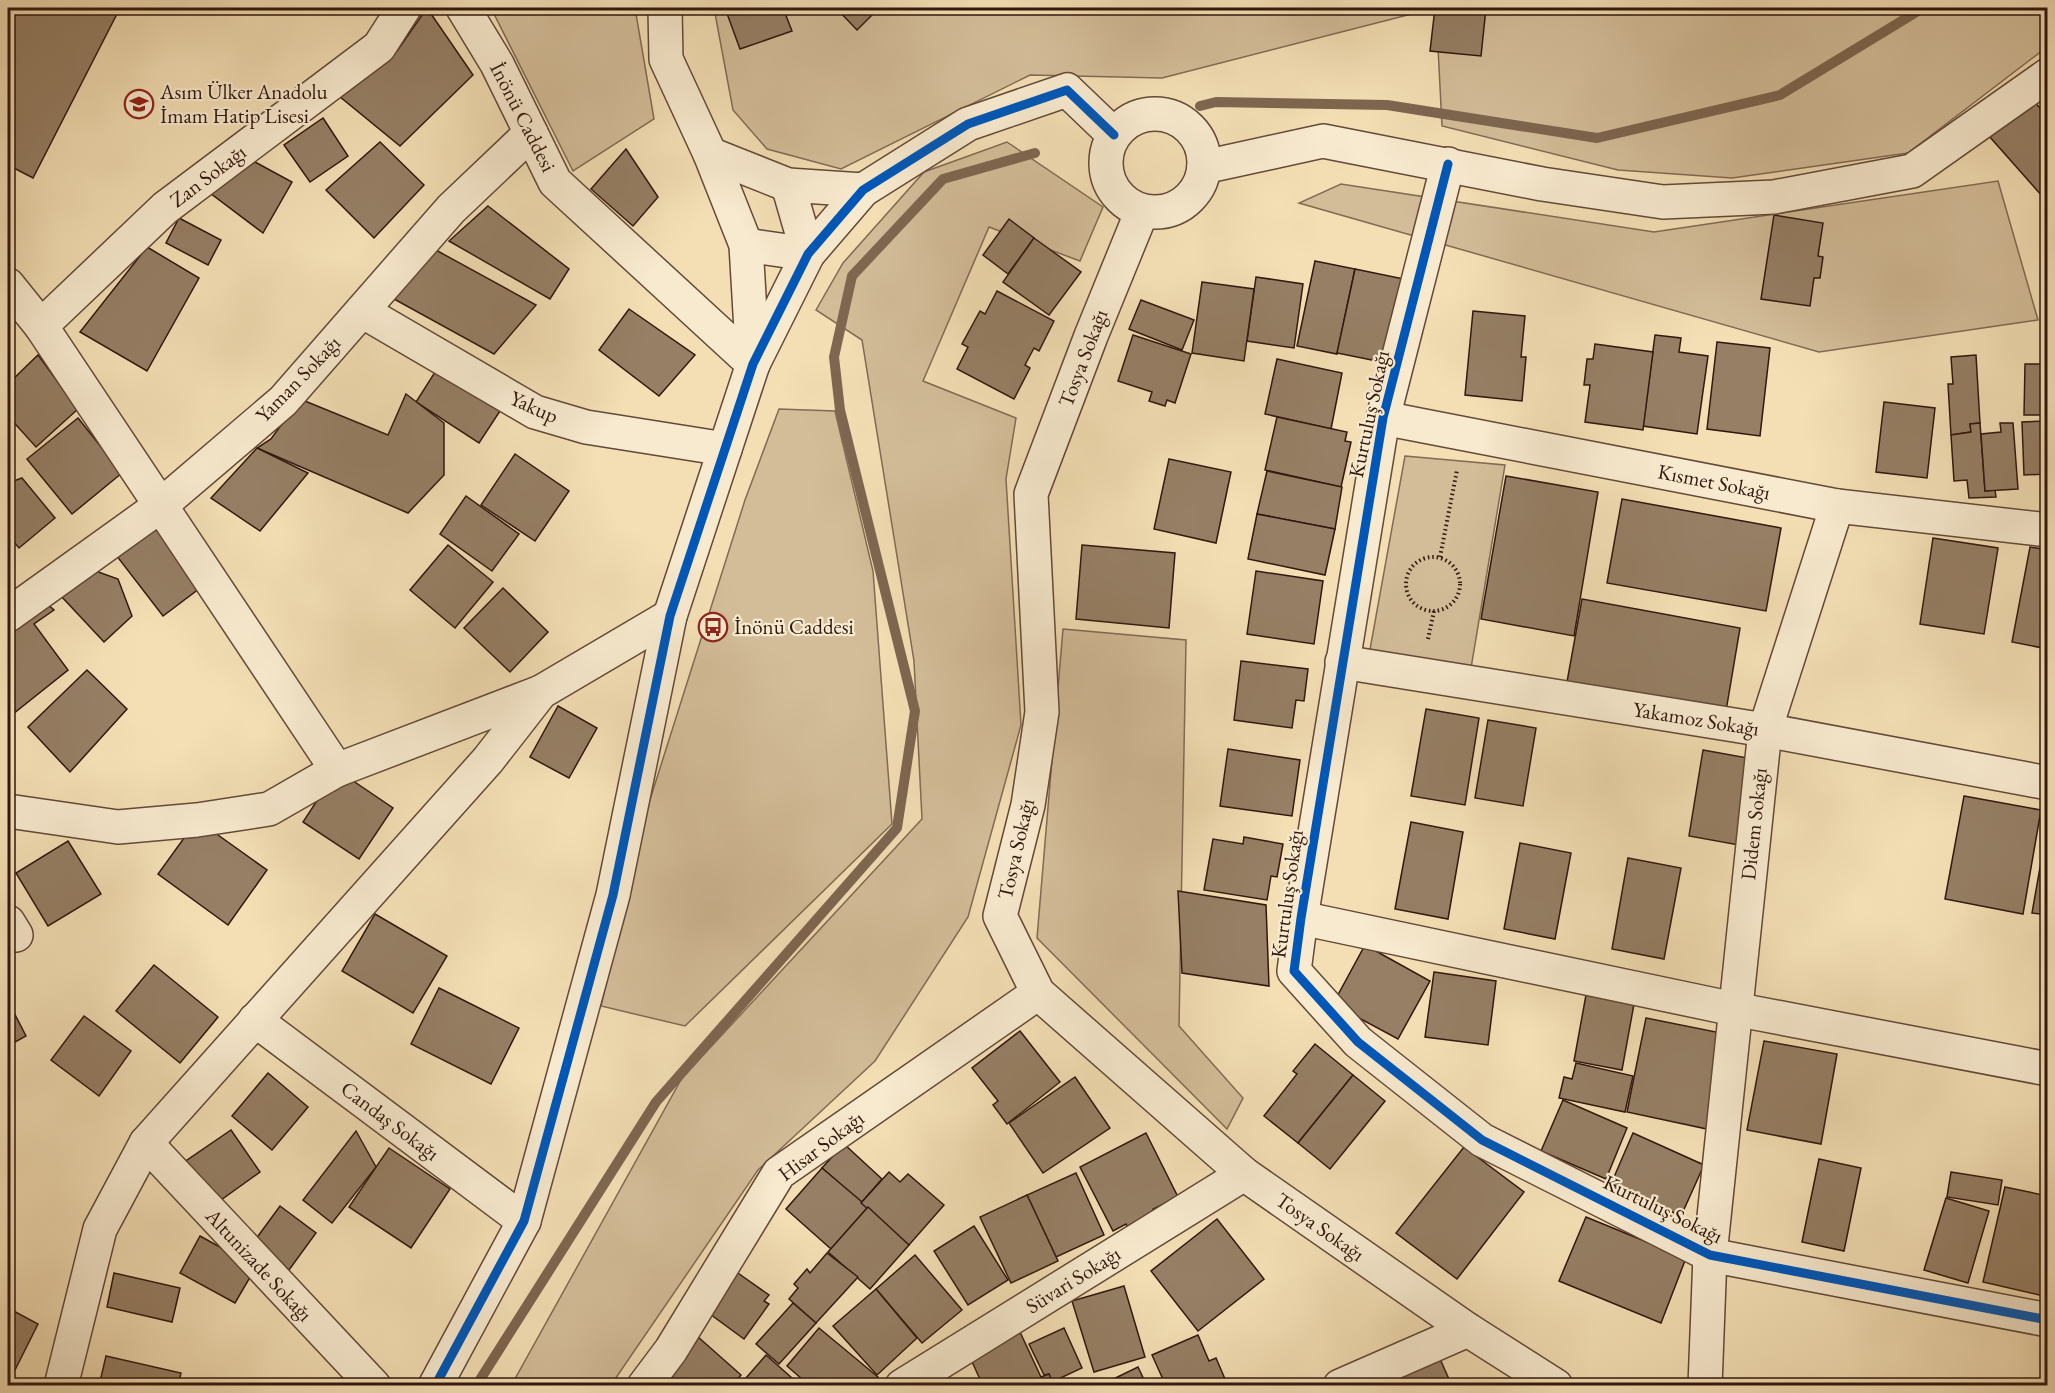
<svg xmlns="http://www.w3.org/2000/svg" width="2055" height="1393" font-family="'EB Garamond',serif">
	<rect width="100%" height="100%" fill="#f4dfb5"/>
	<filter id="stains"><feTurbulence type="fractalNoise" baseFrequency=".00333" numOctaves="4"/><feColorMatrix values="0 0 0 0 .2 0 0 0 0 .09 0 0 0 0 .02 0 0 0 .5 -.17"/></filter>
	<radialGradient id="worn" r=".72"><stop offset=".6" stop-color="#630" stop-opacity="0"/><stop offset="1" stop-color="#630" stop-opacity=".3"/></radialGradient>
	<g fill="#d3bd99" stroke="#826a54" stroke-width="1.5">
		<path d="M491 8H635L654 119 573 171Z"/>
		<path d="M714 8H1220L1231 10 1236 8H1435L1162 78 1030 75 841 169 767 149 733 110Z"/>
		<path d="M1436 8H2047V47L1908 153 1732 178 1618 170 1442 126Z"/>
		<path d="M1007 142 1103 207 1080 261 989 227 923 381 1016 418 1006 479 1021 725 968 917 875 1061 758 1170 611 1385 511 1386 682 1078 922 819 914 661 862 340 816 310 843 263 924 172Z"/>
		<path d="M1998 181 2038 320 1819 352 1299 203 1341 184 1654 232Z"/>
		<path d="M779 409 835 411 873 571 892 824 685 1026 601 1006 642 825 745 500Z"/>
		<path d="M1405 456 1505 465 1470 674 1369 655Z"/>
		<path d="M1063 629 1186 640 1179 1026 1243 1098 1227 1129 1037 938Z"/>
	</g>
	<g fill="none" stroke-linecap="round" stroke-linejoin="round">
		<g stroke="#7e6650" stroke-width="10">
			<path d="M1200 106 1216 102 1387 105 1597 138 1780 95 1923 8"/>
			<path d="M476 1386 656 1102 897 828 915 711 840 410 834 357 852 276 943 179 1035 153"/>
		</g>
	</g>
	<g fill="#967f65" stroke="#31170e" stroke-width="1.5">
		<path d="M13 8H120L33 178 8 165V18Z"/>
		<path d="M427 8 473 75 400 146 339 96 397 51Z"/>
		<path d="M725 8H783L792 31 740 49Z"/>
		<path d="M836 8H879L857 30Z"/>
		<path d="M1435 8H1486L1481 56 1430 51Z"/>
		<path d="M2031 98 2048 117V191L2042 196 1989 136Z"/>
		<path d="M323 118 348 156 310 182 284 145Z"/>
		<path d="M380 142 424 185 374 238 326 190Z"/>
		<path d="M626 149 658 197 633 226 591 189Z"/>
		<path d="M255 162 292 182 263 233 210 193Z"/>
		<path d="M488 206 569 269 550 299 449 241Z"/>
		<path d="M1774 215 1823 223 1818 256 1823 257 1820 278H1814L1810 306 1761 299Z"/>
		<path d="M179 218 221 240 208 265 166 243Z"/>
		<path d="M1009 219 1034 238 1008 274 983 255Z"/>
		<path d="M1034 238 1081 272 1049 315 1003 282Z"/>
		<path d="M147 247 199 278 147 371 80 332Z"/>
		<path d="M434 249 536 305 494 354 394 299Z"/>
		<path d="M1315 261 1355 269 1337 354 1297 346Z"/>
		<path d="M1355 269 1404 279 1387 363 1337 353Z"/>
		<path d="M1256 277 1303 284 1294 348 1247 341Z"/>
		<path d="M1202 282 1254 289 1244 361 1192 353Z"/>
		<path d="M997 291 1054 321 1039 351 1034 348 1025 365 1030 368 1014 399 957 369 968 347 962 344 980 311 985 314Z"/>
		<path d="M1141 300 1194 320 1182 350 1129 329Z"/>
		<path d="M629 309 695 355 659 396 599 350Z"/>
		<path d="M1473 311 1525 316 1521 357H1526L1522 401 1465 395Z"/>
		<path d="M1133 335 1191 354 1175 403 1167 400 1165 406 1149 401 1152 392 1118 381Z"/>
		<path d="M1655 335 1681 338 1679 352 1708 356 1697 434 1643 426Z"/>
		<path d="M1717 342 1770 348 1760 436 1707 429Z"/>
		<path d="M1595 344 1653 352 1643 430 1585 422 1590 385H1584L1587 359H1593Z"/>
		<path d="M38 355 78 409 36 447 8 416V384Z"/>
		<path d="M1976 355 1980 423 1970 424 1971 432 1951 435 1948 384H1953L1951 357Z"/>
		<path d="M1277 359 1342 373 1331 429 1265 414Z"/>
		<path d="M2025 364H2048V415H2024Z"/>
		<path d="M437 369 500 411 479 443 416 402Z"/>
		<path d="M406 394 444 423V475L408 513 257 448 271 439 300 399 388 435Z"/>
		<path d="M1884 402 1935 408 1927 478 1876 472Z"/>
		<path d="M1277 417 1347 432 1345 441 1351 442 1341 487 1265 470Z"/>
		<path d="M78 418 122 473 72 514 27 459Z"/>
		<path d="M2048 421V486H2047V474L2024 475 2022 422Z"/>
		<path d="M1980 423 1985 491 1995 490 1996 497 1969 498 1967 480 1954 481 1951 435 1971 432 1970 424Z"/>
		<path d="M2000 423H2013L2018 489 1985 491 1981 434 2001 432Z"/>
		<path d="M257 448 308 473 260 531 211 498Z"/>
		<path d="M515 454 569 491 535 541 481 505Z"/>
		<path d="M1169 459 1231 472 1216 543 1154 529Z"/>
		<path d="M1267 471 1342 487 1335 529 1257 514Z"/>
		<path d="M1506 476 1598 492 1574 636 1481 619Z"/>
		<path d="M22 478 55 518 19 548 8 535V483Z"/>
		<path d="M466 496 519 534 492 571 440 534Z"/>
		<path d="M1622 499 1781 528 1766 611 1607 583Z"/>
		<path d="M1257 514 1335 529 1325 575 1248 559Z"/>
		<path d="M156 524 204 585 163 616 116 555Z"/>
		<path d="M1933 538 1998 548 1984 634 1920 624Z"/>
		<path d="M448 545 493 582 455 628 410 590Z"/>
		<path d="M1082 545 1175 553 1169 628 1076 619Z"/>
		<path d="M2030 547 2048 550V649L2012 642Z"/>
		<path d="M90 569 118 579 132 616 104 642 61 596Z"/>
		<path d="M1256 571 1323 581 1314 644 1247 634Z"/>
		<path d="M503 588 548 632 510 672 464 628Z"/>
		<path d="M1582 599 1740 628 1726 711 1567 682Z"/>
		<path d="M46 603 54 610 34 624 68 670 8 718V633Z"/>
		<path d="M1241 661 1308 669 1304 701 1296 700 1292 728 1234 720Z"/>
		<path d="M87 670 127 709 70 772 28 727Z"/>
		<path d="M558 706 597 728 569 778 530 757Z"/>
		<path d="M1426 709 1479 718 1465 805 1411 796Z"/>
		<path d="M1488 720 1536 728 1523 806 1475 798Z"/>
		<path d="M1228 749 1300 760 1292 816 1220 806Z"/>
		<path d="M1703 750 1759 760 1744 846 1689 836Z"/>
		<path d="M337 770 393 808 359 859 303 822Z"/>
		<path d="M1964 796 2041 810 2023 914 1945 899Z"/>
		<path d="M197 820 267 870 228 925 158 874Z"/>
		<path d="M1411 822 1463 832 1448 919 1395 909Z"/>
		<path d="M2048 822V915L2032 913Z"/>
		<path d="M1244 837 1283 844 1277 877 1271 876 1267 900 1204 890 1213 839 1243 844Z"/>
		<path d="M68 841 101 894 48 926 16 873Z"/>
		<path d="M1520 843 1571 853 1555 939 1504 929Z"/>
		<path d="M1628 858 1681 868 1664 959 1612 949Z"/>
		<path d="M1178 891 1266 905 1269 986 1182 973Z"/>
		<path d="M375 914 447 956 413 1013 342 971Z"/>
		<path d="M1365 945 1430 981 1398 1039 1333 1004Z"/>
		<path d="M154 965 218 1017 180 1063 116 1011Z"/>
		<path d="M1434 972 1496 981 1488 1045 1425 1037Z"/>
		<path d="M439 988 519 1028 491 1084 411 1044Z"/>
		<path d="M1586 995 1634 1004 1622 1070 1574 1061Z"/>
		<path d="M8 1001 26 1036 8 1046Z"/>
		<path d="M84 1016 131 1051 99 1096 51 1060Z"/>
		<path d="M1646 1018 1726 1034 1707 1129 1627 1112Z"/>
		<path d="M1020 1031 1060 1082 1007 1124 993 1105 998 1101 972 1068Z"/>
		<path d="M1764 1041 1837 1054 1821 1144 1747 1130Z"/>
		<path d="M1315 1044 1353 1075 1298 1143 1264 1116 1297 1074 1293 1071Z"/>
		<path d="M1576 1063 1633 1076 1625 1112 1559 1098 1564 1077 1572 1079Z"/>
		<path d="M268 1073 308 1107 272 1150 232 1116Z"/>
		<path d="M1353 1075 1385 1101 1330 1169 1298 1143Z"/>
		<path d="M1075 1077 1110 1128 1043 1173 1009 1123Z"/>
		<path d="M1563 1100 1627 1128 1606 1179 1541 1151Z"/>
		<path d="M231 1130 260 1172 207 1210 177 1167Z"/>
		<path d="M356 1131 376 1167 332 1223 303 1200Z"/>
		<path d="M1146 1133 1178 1197 1153 1209 1156 1216 1129 1230 1126 1224 1113 1231 1080 1167Z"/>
		<path d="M1633 1133 1704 1165 1681 1216 1611 1184Z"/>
		<path d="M844 1144 882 1179 861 1203 822 1168Z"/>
		<path d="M1464 1147 1524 1192 1457 1279 1396 1233Z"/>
		<path d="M389 1148 450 1189 411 1248 349 1207Z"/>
		<path d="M1819 1159 1861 1168 1844 1251 1802 1242Z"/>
		<path d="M822 1168 868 1207 831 1249 786 1209Z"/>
		<path d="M889 1172 900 1182 908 1174 944 1205 909 1245 861 1203Z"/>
		<path d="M1951 1172 2002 1180 1998 1205 1947 1197Z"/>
		<path d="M1076 1173 1104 1235 1056 1257 1027 1195Z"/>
		<path d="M2005 1187 2048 1196V1297L1983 1282Z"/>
		<path d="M1027 1195 1058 1261 1011 1283 980 1217Z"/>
		<path d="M1946 1198 1989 1211 1968 1283 1924 1270Z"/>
		<path d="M280 1206 316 1233 289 1270 253 1243Z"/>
		<path d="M868 1207 909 1245 870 1289 828 1252Z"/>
		<path d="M1586 1217 1686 1258 1661 1323 1559 1281Z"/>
		<path d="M1217 1219 1264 1279 1198 1331 1151 1271Z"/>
		<path d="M974 1226 1008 1280 968 1305 934 1251Z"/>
		<path d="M200 1236 256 1267 235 1303 180 1273Z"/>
		<path d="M827 1253 858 1277 816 1323 789 1299 798 1288 794 1284 807 1269 810 1273Z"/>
		<path d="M915 1255 962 1310 922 1343 876 1289Z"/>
		<path d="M735 1271 769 1295 764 1301 769 1304 744 1339 706 1311Z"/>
		<path d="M114 1273 180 1288 172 1322 107 1307Z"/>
		<path d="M1124 1286 1145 1357 1094 1372 1072 1301Z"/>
		<path d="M876 1289 917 1338 877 1375 833 1326Z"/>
		<path d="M793 1303 816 1323 779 1364 756 1344Z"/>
		<path d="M8 1308 38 1324 8 1384Z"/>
		<path d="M819 1328 878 1377 870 1386H810L787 1366Z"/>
		<path d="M1064 1328 1082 1368 1052 1382 1049 1374 1044 1375 1029 1344Z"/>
		<path d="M1020 1332 1041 1377 1049 1374 1054 1386H983L969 1355Z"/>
		<path d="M1198 1335 1209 1361 1216 1358 1228 1386H1166L1152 1355Z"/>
		<path d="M697 1336 741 1375 732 1386H652Z"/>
		<path d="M1437 1352 1452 1386H1389L1385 1374Z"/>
		<path d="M2047 1352 2048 1386H2038Z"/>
		<path d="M766 1355 801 1386H739Z"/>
		<path d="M106 1356 181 1373 178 1386H99Z"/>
		<path d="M1138 1367 1147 1386H1099Z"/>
	</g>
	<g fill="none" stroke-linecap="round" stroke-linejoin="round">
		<g stroke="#624938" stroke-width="36">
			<g id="minor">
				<path d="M463 8 497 64 555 182 753 364"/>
				<path d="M1448 164 1383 418 1301 918 1294 971 1358 1042 1482 1140 1710 1255 2048 1320"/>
				<path d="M1142 211 1091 336 1031 494 1042 712 1028 805 1000 916 1038 993 1244 1174 1468 1330 1556 1386"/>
				<path d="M8 285 41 326 337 770"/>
				<path d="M362 311 535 412 586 427 725 449"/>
				<path d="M41 326 165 208 379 47 404 8"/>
				<path d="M1383 418 1837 506 2048 530"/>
				<path d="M8 615 160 506 283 401 451 209 531 133"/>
				<path d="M1342 662 1765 730 2048 783"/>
				<path d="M8 811 118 827 197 820 269 809 337 770 541 692"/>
				<path d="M1301 918 1734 1009 2048 1069"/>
				<path d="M8 922 16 935"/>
				<path d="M255 1020 524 1221"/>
				<path d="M146 1143 374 1386"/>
				<path d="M61 1386 100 1229 146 1143 488 760 541 692 670 616"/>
				<path d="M644 1386 671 1350 779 1173 1038 993"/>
				<path d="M902 1386 1244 1174"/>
				<path d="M1340 1386 1468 1330"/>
				<path d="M1705 1386 1710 1255 1765 730 1837 506"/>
			</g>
		</g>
		<g stroke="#624938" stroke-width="36">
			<g id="tertiary">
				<path d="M665 8 666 59 710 154 746 245 753 364"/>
				<circle cx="1155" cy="163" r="49"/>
				<path d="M710 154 788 185 863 190"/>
				<path d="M1204 167 1323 141 1542 184 1663 202 1774 197 1912 171 2048 75"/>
				<path d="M746 245 808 254 788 185"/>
				<path d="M435 1386 524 1221 613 895 670 616 753 364 808 254 863 190 968 124 1067 90 1114 135"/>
			</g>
		</g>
		<g stroke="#31170e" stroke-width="4" stroke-dasharray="1.5 3" stroke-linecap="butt">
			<path d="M1440 557 1457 470"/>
			<circle cx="1433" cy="584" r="27"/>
			<path d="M1428 639 1434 611"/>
		</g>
		<use href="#minor" stroke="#f8eacf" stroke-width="33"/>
		<use href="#tertiary" stroke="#f8eacf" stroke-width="33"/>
		<g stroke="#f8eacf" stroke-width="13">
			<g id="cycleway">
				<path d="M1448 164 1383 418 1301 918 1294 971 1358 1042 1482 1140 1710 1255 2048 1320"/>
				<path d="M435 1386 524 1221 613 895 670 616 753 364 808 254 863 190 968 124 1067 90 1114 135"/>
			</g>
		</g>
		<use href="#cycleway" stroke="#0057b8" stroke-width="9"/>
	</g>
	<defs>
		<g id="school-ring" transform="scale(1.5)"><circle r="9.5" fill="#f8eacf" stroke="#8f2418" stroke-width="1.5"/><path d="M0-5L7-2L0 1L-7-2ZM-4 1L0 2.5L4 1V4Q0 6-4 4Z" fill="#8f2418"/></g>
		<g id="bus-ring" transform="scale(1.5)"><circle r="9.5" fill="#f8eacf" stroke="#8f2418" stroke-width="1.5"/><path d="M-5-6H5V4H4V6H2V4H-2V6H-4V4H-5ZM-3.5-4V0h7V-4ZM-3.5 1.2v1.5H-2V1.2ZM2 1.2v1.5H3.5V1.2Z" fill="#8f2418"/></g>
	</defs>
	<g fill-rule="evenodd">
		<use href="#school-ring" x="139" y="104"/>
		<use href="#bus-ring" x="713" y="627"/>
	</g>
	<g text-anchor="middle" stroke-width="4.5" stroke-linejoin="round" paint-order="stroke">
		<g font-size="21" fill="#31170e" stroke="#f8eacf" text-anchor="start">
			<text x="160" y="99">Asım Ülker Anadolu<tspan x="160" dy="24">İmam Hatip Lisesi</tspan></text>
			<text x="734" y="634">İnönü Caddesi</text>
		</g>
		<g font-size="21" fill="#31170e" stroke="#f8eacf">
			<text transform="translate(523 117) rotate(63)" y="7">İnönü Caddesi</text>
			<text transform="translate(208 176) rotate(-37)" y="7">Zan Sokağı</text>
			<text transform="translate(1083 358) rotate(-69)" y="7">Tosya Sokağı</text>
			<text transform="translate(298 379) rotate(-46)" y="7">Yaman Sokağı</text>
			<text transform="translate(534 407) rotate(24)" y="7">Yakup</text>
			<text transform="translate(1369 414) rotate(-78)" y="7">Kurtuluş Sokağı</text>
			<text transform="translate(1714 482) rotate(11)" y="7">Kısmet Sokağı</text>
			<text transform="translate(1696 719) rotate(9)" y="7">Yakamoz Sokağı</text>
			<text transform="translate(1754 824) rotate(-84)" y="7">Didem Sokağı</text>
			<text transform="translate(1016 849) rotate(-77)" y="7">Tosya Sokağı</text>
			<text transform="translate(1287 894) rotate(-82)" y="7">Kurtuluş Sokağı</text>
			<text transform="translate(390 1121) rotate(37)" y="7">Candaş Sokağı</text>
			<text transform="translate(821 1146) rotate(-37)" y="7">Hisar Sokağı</text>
			<text transform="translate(1663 1209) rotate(26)" y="7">Kurtuluş Sokağı</text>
			<text transform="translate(1320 1227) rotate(35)" y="7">Tosya Sokağı</text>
			<text transform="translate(259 1265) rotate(47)" y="7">Altunizade Sokağı</text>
			<text transform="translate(1073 1280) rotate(-32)" y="7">Süvari Sokağı</text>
		</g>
	</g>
	<rect width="2055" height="1393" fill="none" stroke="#f4dfb5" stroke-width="30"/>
	<rect x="9" y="9" width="2037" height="1375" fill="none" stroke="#31170e" stroke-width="3"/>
	<rect x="15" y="15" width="2025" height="1363" fill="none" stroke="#31170e" stroke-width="1.5"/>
	<rect width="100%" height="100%" filter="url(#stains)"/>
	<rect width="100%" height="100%" fill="url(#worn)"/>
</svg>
